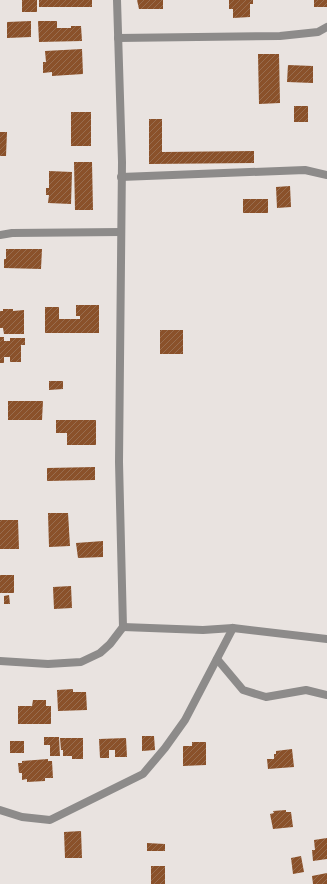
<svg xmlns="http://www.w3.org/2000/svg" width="327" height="884" font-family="'Fira Sans',sans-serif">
	<defs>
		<pattern id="building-hatch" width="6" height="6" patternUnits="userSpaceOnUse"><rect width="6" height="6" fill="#8a512a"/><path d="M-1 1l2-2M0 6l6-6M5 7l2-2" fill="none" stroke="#986d4f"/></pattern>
	</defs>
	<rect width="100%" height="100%" fill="#e9e3e0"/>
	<g fill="url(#building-hatch)">
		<rect x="22" y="0" width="15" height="12"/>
		<rect x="39" y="0" width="53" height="7"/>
		<path d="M137 0H163V9H139Z"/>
		<path d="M229 0H253V4H250V17L233 18V9H229Z"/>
		<rect x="314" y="0" width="13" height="7"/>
		<path d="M31 21V37L7 38V22Z"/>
		<path d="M38 21H57V28H71V26H81L82 41 39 42Z"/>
		<path d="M82 49 83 74 52 76V72L43 73V62H46L45 51Z"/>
		<path d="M258 54H279L280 103 259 104Z"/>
		<path d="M288 65 313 66V83L287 82Z"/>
		<rect x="294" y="106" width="14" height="16"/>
		<rect x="71" y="112" width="20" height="34"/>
		<path d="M149 119H162V152L254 151V163L149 164Z"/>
		<path d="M0 132H7L6 156H0Z"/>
		<path d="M74 162H92L93 210H75Z"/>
		<path d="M49 171 72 172 71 204 48 203 49 195H46V188H49Z"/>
		<path d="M290 186 291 207 277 208 276 187Z"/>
		<rect x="243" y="199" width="25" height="14"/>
		<path d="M6 249H42L41 269 4 268V259H6Z"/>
		<path d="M76 305H99V333H45V307H59V319H80V316H76Z"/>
		<path d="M3 309H13V311L24 310V334H4L3 328H0V311H3Z"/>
		<rect x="160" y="330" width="23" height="24"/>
		<path d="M0 337H4V341H10V338H25V345H21V362H10V357H4V363H0Z"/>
		<path d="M49 381H63V389L49 390Z"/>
		<path d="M8 401H43L42 420H8Z"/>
		<path d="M56 420H96V445H67V433H56Z"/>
		<path d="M95 467V480L47 481V468Z"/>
		<path d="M48 513H68L70 546 49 547Z"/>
		<path d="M0 520H18L19 549H0Z"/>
		<path d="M103 541V557L78 558 76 543Z"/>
		<rect x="0" y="575" width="14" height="18"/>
		<path d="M71 586 72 608 54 609 53 587Z"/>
		<path d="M9 595 10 604H4V596Z"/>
		<path d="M73 689V692H86L87 710 58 711 57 690Z"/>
		<path d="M33 700H46V706H51V724H18V706H32Z"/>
		<path d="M142 736H154L155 750 142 751Z"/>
		<path d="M44 737H59L60 756H50V745H44Z"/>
		<path d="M60 738H83V759H72V756H63V750H61Z"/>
		<path d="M126 738 127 757H115V750H109V758H100L99 739Z"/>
		<rect x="10" y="741" width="14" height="12"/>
		<path d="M192 742H206V765L183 766V746H192Z"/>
		<path d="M292 749 294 767 268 769 267 759H274V754H276V751Z"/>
		<path d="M48 759V761H52L53 778H45V781L27 782V779L22 780V773H19L18 763H22V761Z"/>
		<path d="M286 810V812H291L293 827 273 829 270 814 274 813 273 811Z"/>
		<path d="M81 831 82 858H65L64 832Z"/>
		<path d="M327 838V859L313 861 312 850H315L314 840Z"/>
		<path d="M147 843 165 844V851H147Z"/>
		<path d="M301 856 304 872 293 874 291 858Z"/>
		<rect x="151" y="866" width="14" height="18"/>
		<path d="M327 873V884H313L312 876Z"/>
	</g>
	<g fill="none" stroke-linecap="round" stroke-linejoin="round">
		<g stroke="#8d8b8a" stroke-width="8">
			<path d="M118 38 280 36 318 32 327 27"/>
			<path d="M121 177 305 170 327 175"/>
			<path d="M0 235 12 233 121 232"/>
			<path d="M123 627 203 630 233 628 327 639"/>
			<path d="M217 659 243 690 266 697 306 690 327 695"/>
			<path d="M0 661 48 664 81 662 100 653 110 644 123 627 119 462 122 162 117 0"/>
			<path d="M0 810 22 817 50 820 143 774 165 748 185 720 233 628"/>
		</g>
	</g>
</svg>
